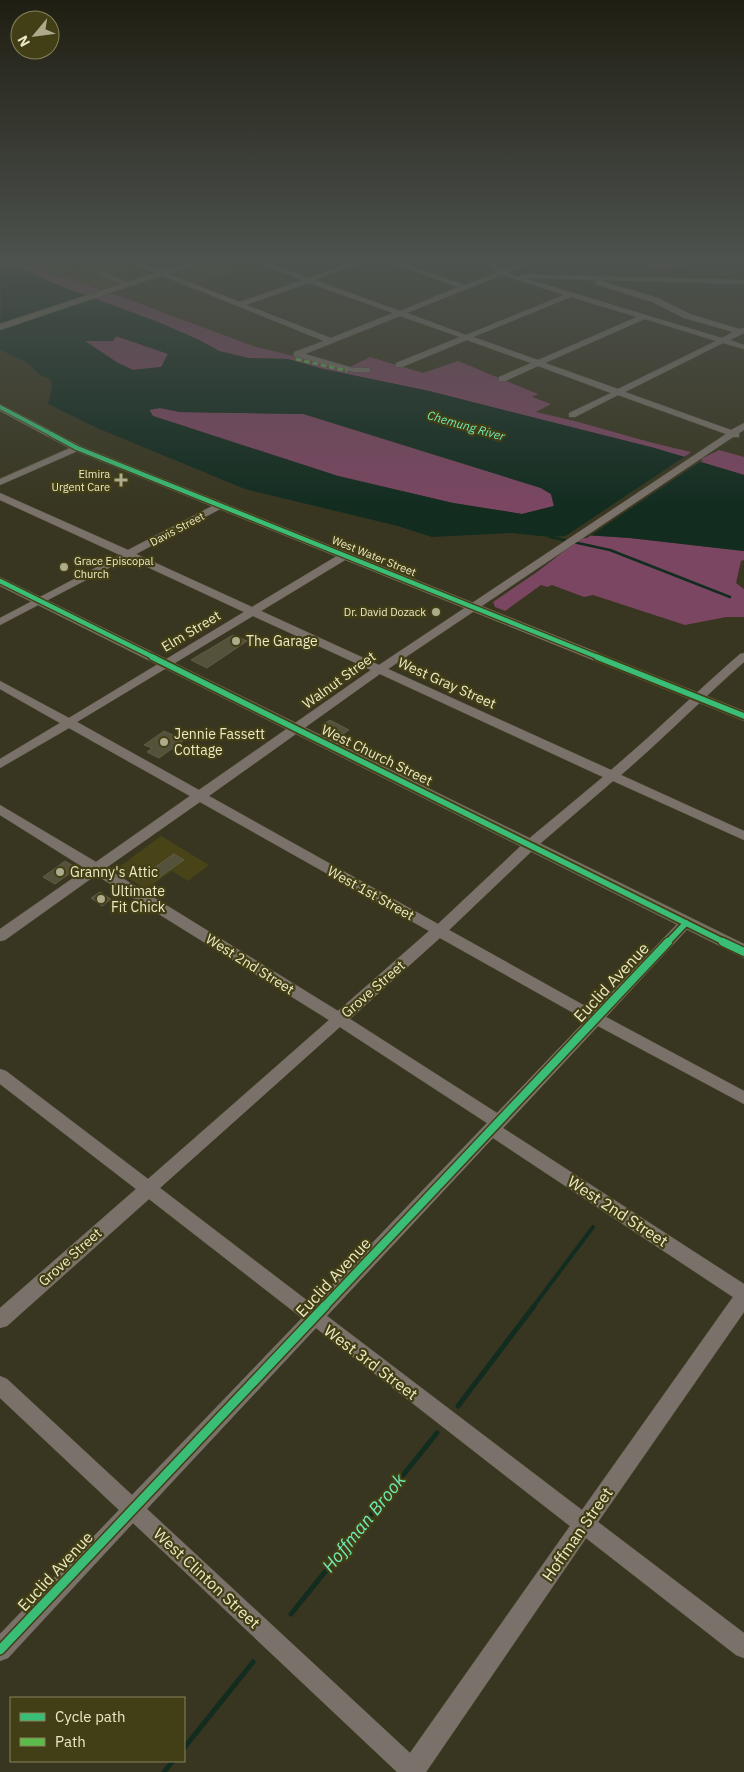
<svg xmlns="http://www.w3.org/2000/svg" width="744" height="1772" font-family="'IBM Plex Sans',sans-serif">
	<rect width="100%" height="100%" fill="#383620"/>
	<g fill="#484418">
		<path d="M45 260H63L77 266 74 268 79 269 83 267 79 265 95 260H114L139 270 117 277 129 282 105 290 29 265Z"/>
		<path d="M136 260H273L194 284Z"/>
		<path d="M161 836 209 865 188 881 172 871 146 889 115 870Z"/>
	</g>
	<g fill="#7b4662">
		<path d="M6 260H45L30 265 58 277H66L103 291 101 292 108 295 114 294 253 346 346 369 370 357 423 373 458 361 538 394 532 397 551 404 536 412C589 423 639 441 691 452L685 457 429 391 323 369 288 359 248 358 219 351 201 341 163 324 50 282Z"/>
		<path d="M116 336 168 353 162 367 133 370 118 363 84 341 98 340Z"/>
		<path d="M160 408 180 412 303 414 541 488 551 494 554 506 522 514 453 503 338 476 153 416 149 409Z"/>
		<path d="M719 450 744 457V475L697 461Z"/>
		<path d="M585 535 630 538 744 551V560L741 561 736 583 744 589V617H726L685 625 593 595 584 597 552 585 547 587 541 585 505 611 495 607 493 602 537 572Z"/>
	</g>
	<path fill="#8a4e6f" d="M635 260H680L686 264V267H668L655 270Z"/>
	<path fill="#122c20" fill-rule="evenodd" d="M0 260H6L50 282 163 324 201 341 219 351 248 358 288 359 323 369 429 391 655 448 744 475V551L630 538 585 535 550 537 512 533 432 537 398 526 245 489 97 428 48 404 52 389 51 380 40 375 26 362 0 350V319H2ZM116 336 168 354 161 367 133 370 118 363 85 341H113ZM160 408 180 412 304 414 541 488 551 494 554 506 522 514 453 503 338 476 153 416 149 410Z"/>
	<path fill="#383620" d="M687 455 703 460 587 538 561 539Z"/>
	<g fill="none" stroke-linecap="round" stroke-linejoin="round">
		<path stroke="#122c20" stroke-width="2.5" d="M550 537 610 550 730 597"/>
		<path stroke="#122c20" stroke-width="4" d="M533 1307 593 1227"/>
		<g stroke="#122c20" stroke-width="5">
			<path d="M458 1406 534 1306"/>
			<path d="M291 1614 437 1433"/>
			<path d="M184 1748 253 1662"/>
			<path d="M164 1772 173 1761"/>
		</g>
	</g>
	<g fill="#54523a" stroke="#5f5d44">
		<path d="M233 635 247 641 207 668 191 660Z"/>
		<path d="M330 720 349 730 342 735 322 725Z"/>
		<path d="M164 731 184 740 159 758 147 752 152 748 144 745Z"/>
		<path d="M174 854 184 860 158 878 148 872Z"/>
		<path d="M65 861 77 868 55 884 43 877Z"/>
		<path d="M100 892 111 899 102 906 91 898Z"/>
	</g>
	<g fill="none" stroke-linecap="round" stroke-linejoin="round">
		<g stroke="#56553f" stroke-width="1">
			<g id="minor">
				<path d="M123 260H133L240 302 302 280 250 260H261L309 278 357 260H368L315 280 400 311 458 287 382 260H393L465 285 498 272 483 260H491L503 270 527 260H537L508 273 519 277 522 274 744 280V284L599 280 658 298 690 314 739 329 744 328V333L730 340 744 345V349L723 343 625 392 731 430 744 423V430L739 433V437H733L388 669 611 770C655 733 696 692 740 654L744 653V662C702 699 663 739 621 775L744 831V840L613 781 535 848 449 930 594 1011 681 920H691L693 923 606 1017 744 1091V1104L598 1026 503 1128 744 1284V1312L598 1522 744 1633V1658L736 1655 586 1538 426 1772H397L133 1523 8 1658 0 1661V1634L119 1510 0 1398V1376L7 1379 132 1495 302 1318 149 1199 7 1326 0 1328V1308L136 1189 0 1084V1069L6 1071 148 1179 329 1020 96 875 5 940 0 941V929L86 869 0 815V805L96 862 190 796 69 728 0 768V759L60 723 0 689V681L69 718 244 612 128 558 0 625V618L120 555 0 500V493L128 550 218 503H224V507L136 554 252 607 342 553H350V557L261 611 379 665 726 434 618 395 575 417H569V413L611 393 538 366 505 381H499V377L531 363 467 340 402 367H396V363L460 337 400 316 305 354 353 368H370V372H353L294 356V352L324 341ZM502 275 564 295 466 335 407 313ZM524 278 597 280 594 282 595 284 652 302 684 318 733 332 722 338ZM309 283 393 313 331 338 246 305ZM571 297 637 317 538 360 473 337ZM645 319 716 341 618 389 545 363ZM253 616 371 670 199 790 77 722ZM380 674 603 777 525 842 438 924 209 796ZM200 802 429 931 338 1011 106 868ZM440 938 586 1020 497 1113 350 1019ZM340 1027 487 1123 313 1305 160 1188ZM493 1138 733 1297 582 1510 327 1316ZM316 1328 570 1526 410 1753 147 1509Z"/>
				<path d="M96 271H100L135 285 128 287 96 273Z"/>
				<path d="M77 445 80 446V450L0 485V479Z"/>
			</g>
		</g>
		<g stroke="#56553f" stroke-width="1">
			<g id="major">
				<path d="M194 260H208L0 330V324Z"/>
				<path d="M0 404 81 446 744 711V721L73 450 0 411Z"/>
				<path d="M0 577 744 944V958L0 586Z"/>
			</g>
		</g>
		<use href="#minor" fill="#7a726a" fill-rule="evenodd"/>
		<use href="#major" fill="#797063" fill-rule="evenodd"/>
		<g stroke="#736d60" stroke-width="3">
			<path id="rail" d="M0 262 4 260"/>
		</g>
		<use href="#rail" stroke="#423e15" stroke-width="2" stroke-dasharray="5" stroke-linecap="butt"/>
		<path stroke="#5cbc4b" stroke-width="3" stroke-dasharray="5.5 3" stroke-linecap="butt" d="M296 359 347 371"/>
		<g stroke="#423e15" stroke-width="5.5">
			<path id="cycleway-far4" d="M0 407 53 435"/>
		</g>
		<g stroke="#423e15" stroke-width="7">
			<g id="cycleway-far3">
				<path d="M51 434 77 448 600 658"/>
				<path d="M0 581 155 658"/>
			</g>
		</g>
		<g stroke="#423e15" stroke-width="9">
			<g id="cycleway-far2">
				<path d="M152 657 726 943"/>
				<path d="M597 657 744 716"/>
				<path d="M667 943 686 923"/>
			</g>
		</g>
		<g stroke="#423e15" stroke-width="11">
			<g id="cycleway-far1">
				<path d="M723 942 744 952"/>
				<path d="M324 1307 668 942"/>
			</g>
		</g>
		<g stroke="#423e15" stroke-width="12">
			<path id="cycleway" d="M0 1650 325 1306"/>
		</g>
		<use href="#cycleway-far4" stroke="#3abd76" stroke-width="4"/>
		<use href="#cycleway-far3" stroke="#3abd76" stroke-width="4.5"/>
		<use href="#cycleway-far2" stroke="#3abd76" stroke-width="5.5"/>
		<use href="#cycleway-far1" stroke="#3abd76" stroke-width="8"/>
		<use href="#cycleway" stroke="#3abd76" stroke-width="9"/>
	</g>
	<linearGradient id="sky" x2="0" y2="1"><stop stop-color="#1f1e12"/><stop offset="0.51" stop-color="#4d524e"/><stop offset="1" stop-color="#4d524e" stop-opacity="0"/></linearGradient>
	<rect width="744" height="509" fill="url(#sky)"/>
	<g fill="#adab8b" stroke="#423e15" stroke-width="2">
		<path d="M118.5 472.5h5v5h5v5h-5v5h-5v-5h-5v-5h5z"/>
		<circle cx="64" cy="567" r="5"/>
		<circle cx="436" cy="612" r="5"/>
		<circle cx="236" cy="641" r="5"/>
		<circle cx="164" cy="742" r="5"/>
		<circle cx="60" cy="872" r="5"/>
		<circle cx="101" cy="899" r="5"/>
	</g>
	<g text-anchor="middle" stroke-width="4.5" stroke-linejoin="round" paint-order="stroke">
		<g font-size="11" fill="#eceac4" stroke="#423e15" text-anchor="end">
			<text x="110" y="478">Elmira<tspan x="110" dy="13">Urgent Care</tspan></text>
			<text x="74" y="565" text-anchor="start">Grace Episcopal<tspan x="74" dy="13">Church</tspan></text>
			<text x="426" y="616">Dr. David Dozack</text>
		</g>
		<g font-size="11" fill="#eceac4" stroke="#423e15">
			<text transform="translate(177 529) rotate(-28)" y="4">Davis Street</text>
			<text transform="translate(374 556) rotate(22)" y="4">West Water Street</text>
		</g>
		<g font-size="12" font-style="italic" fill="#6eedba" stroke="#423e15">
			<text transform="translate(466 426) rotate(16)" y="4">Chemung River</text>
		</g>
		<g font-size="14" fill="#eceac4" stroke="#423e15">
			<text transform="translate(191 631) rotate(-31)" y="5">Elm Street</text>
			<text transform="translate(339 680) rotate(-36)" y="5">Walnut Street</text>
			<text transform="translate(447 683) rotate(24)" y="5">West Gray Street</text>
			<text transform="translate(377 755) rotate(26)" y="5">West Church Street</text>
			<text transform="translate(371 893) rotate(29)" y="5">West 1st Street</text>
			<text transform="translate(250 964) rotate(32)" y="5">West 2nd Street</text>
			<text transform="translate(373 989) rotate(-41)" y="5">Grove Street</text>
			<text transform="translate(70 1257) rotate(-42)" y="5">Grove Street</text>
		</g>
		<g font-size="14" fill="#eceac4" stroke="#423e15" text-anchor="start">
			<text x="246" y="646">The Garage</text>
			<text x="174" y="739">Jennie Fassett<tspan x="174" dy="16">Cottage</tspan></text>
			<text x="70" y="877">Granny's Attic</text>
			<text x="111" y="896">Ultimate<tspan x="111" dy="16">Fit Chick</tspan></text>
		</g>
		<g font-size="16" fill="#eceac4" stroke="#423e15">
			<text transform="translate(611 982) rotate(-47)" y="6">Euclid Avenue</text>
			<text transform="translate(618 1211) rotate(33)" y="6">West 2nd Street</text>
			<text transform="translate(333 1277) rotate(-47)" y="6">Euclid Avenue</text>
			<text transform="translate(371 1362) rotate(37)" y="6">West 3rd Street</text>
			<text transform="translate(577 1534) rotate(-55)" y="6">Hoffman Street</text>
			<text transform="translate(55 1571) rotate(-47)" y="6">Euclid Avenue</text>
			<text transform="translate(207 1578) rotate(43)" y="6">West Clinton Street</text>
		</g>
		<g font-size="18" font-style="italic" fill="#6eedba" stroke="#423e15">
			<text transform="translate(364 1523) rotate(-51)" y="6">Hoffman Brook</text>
		</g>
	</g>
	<rect x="10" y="1697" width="175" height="65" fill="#423e15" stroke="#86835b"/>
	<rect x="20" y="1713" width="25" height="8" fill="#3abd76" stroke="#86835b"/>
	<text x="55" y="1722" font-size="15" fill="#eceac4">Cycle path</text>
	<rect x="20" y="1738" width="25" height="8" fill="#5cbc4b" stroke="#86835b"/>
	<text x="55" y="1747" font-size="15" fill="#eceac4">Path</text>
	<g transform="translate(35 35) rotate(241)"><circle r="24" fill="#423e15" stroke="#86835b"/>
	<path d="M0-4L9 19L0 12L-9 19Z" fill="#adab8b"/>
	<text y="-8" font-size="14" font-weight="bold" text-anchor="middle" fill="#eceac4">N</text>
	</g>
</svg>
